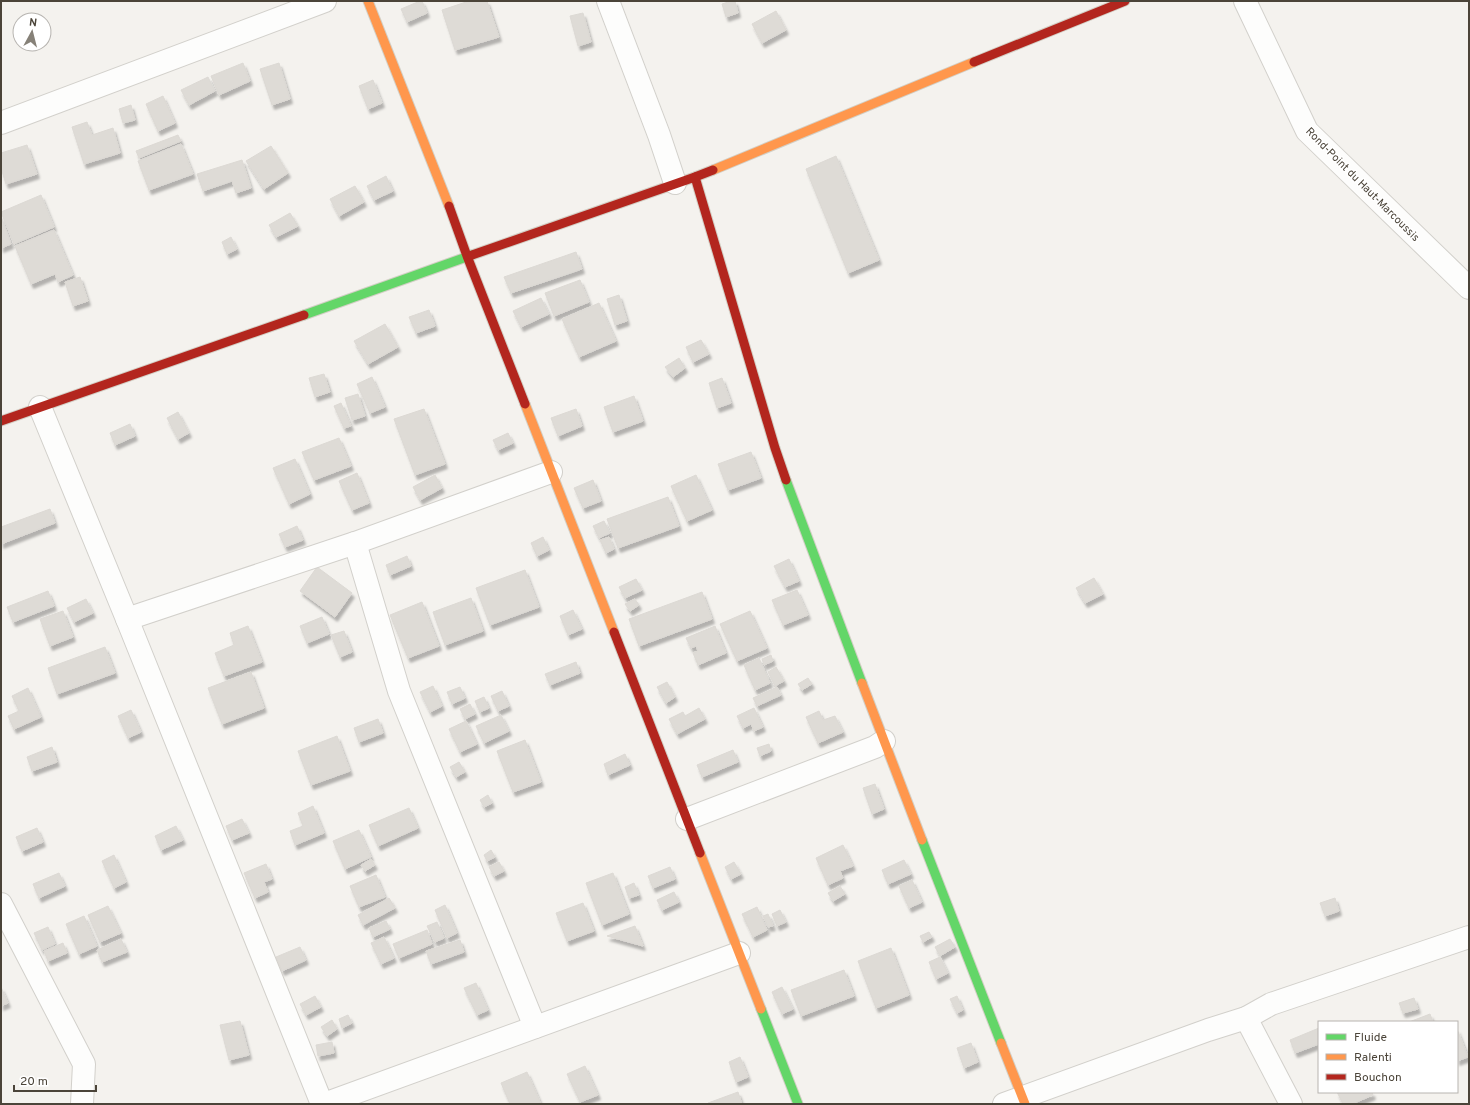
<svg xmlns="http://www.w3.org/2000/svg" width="1470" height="1105" font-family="Overpass,sans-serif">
	<defs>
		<filter id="shadow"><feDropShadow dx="2.5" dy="4.5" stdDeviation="1" flood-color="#0004"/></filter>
	</defs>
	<rect width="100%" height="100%" fill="#f4f2ee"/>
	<g fill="#dedbd6" stroke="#dcd9d4" filter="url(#shadow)">
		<path d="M420 1H422L427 13 407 22 401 9Z"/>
		<path d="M469 1H487L499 37 455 50 442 10Z"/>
		<path d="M731 1H735L738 13 726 17 722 4Z"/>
		<path d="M776 11 786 30 762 43 752 24Z"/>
		<path d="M583 13 591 42 578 46 570 16Z"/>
		<path d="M243 63 250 81 219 95 211 76Z"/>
		<path d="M279 63 290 99 272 105 260 69Z"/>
		<path d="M208 77 215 91 189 105 181 90Z"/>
		<path d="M373 80 382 103 368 109 359 86Z"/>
		<path d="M163 96 175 123 158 131 146 104Z"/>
		<path d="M131 105 135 120 123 123 119 109Z"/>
		<path d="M87 122 92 135 113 128 120 153 84 164 72 127Z"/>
		<path d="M178 135 181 141 139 158 136 151Z"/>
		<path d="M181 144 193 174 149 190 138 161Z"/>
		<path d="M27 145 37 174 6 184 1 168V153Z"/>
		<path d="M271 146 288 173 264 189 246 161Z"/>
		<path d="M836 156 879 260 848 273 806 169Z"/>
		<path d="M242 160 251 188 236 193 232 181 203 191 197 174Z"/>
		<path d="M386 176 393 191 374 200 367 186Z"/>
		<path d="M355 186 364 202 339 216 330 199Z"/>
		<path d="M41 195 54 227 14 244 1 212Z"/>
		<path d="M290 213 298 226 276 237 269 225Z"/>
		<path d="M1 216 11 244 1 248Z"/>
		<path d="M54 230 73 275 58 282 55 274 31 284 15 246Z"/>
		<path d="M231 237 237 249 227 254 222 242Z"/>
		<path d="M576 252 582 269 511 293 504 277Z"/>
		<path d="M80 277 88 301 73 306 65 282Z"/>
		<path d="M580 280 589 302 554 316 545 293Z"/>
		<path d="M619 295 627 321 615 325 607 299Z"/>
		<path d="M541 298 549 314 521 327 513 311Z"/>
		<path d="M599 303 616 341 579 357 562 319Z"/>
		<path d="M429 310 435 326 416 333 409 317Z"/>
		<path d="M385 324 398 347 368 364 354 341Z"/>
		<path d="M701 340 709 354 693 362 686 347Z"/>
		<path d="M679 358 685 368 673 377 665 367Z"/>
		<path d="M324 374 330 392 315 397 309 378Z"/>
		<path d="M372 377 385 407 370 413 357 384Z"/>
		<path d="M722 378 731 403 717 408 709 383Z"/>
		<path d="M358 394 365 416 352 420 345 398Z"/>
		<path d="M634 396 643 421 613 432 604 407Z"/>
		<path d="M341 403 351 426 344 428 334 406Z"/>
		<path d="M424 409 445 464 415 475 394 419Z"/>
		<path d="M576 409 582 426 558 436 551 418Z"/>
		<path d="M178 412 189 433 178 439 167 418Z"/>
		<path d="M130 424 135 436 115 445 110 433Z"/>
		<path d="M508 433 513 443 498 450 493 440Z"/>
		<path d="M339 438 351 466 314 480 302 452Z"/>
		<path d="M751 452 761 478 728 490 718 464Z"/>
		<path d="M295 459 310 494 289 504 273 468Z"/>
		<path d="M357 473 369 503 352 510 339 481Z"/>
		<path d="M435 475 442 488 420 500 413 487Z"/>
		<path d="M696 475 712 510 687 521 671 486Z"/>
		<path d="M593 480 601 501 583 508 574 488Z"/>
		<path d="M668 497 679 526 618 548 607 519Z"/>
		<path d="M50 509 55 523 1 544V527Z"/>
		<path d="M604 521 610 533 599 538 593 526Z"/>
		<path d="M297 526 303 540 285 547 279 534Z"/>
		<path d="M543 537 549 550 537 556 531 543Z"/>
		<path d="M609 537 614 549 606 553 600 540Z"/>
		<path d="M407 556 411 566 390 575 386 565Z"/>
		<path d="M789 559 799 581 785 587 774 566Z"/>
		<path d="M317 567 352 593 335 617 300 591Z"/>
		<path d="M525 570 539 607 490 625 476 588Z"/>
		<path d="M1094 578 1103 594 1085 603 1076 588Z"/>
		<path d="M636 579 642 590 625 598 619 587Z"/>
		<path d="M797 590 808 615 783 625 772 600Z"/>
		<path d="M48 591 54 606 13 622 7 607Z"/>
		<path d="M702 592 712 619 639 646 629 619Z"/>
		<path d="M471 598 483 631 445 645 433 612Z"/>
		<path d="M86 599 93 613 74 622 67 608Z"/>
		<path d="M635 599 639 605 630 611 625 604Z"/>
		<path d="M422 602 439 646 408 658 390 615Z"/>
		<path d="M573 610 582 629 568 635 560 616Z"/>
		<path d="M63 611 73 637 50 646 40 619Z"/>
		<path d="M750 611 767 648 737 661 720 624Z"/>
		<path d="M322 617 329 634 307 643 300 626Z"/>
		<path d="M248 626 262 662 224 676 215 653 234 645 230 633Z"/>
		<path d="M715 626 726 653 698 665 693 653 698 651 696 646 691 648 686 638Z"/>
		<path d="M344 631 352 652 340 657 331 635Z"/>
		<path d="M105 647 115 673 57 694 48 668Z"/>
		<path d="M771 655 773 661 764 665 762 659Z"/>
		<path d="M759 658 770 683 755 690 744 665Z"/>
		<path d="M576 662 580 673 550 685 545 674Z"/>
		<path d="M776 667 784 681 775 686 768 672Z"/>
		<path d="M251 672 264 708 222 724 208 688Z"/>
		<path d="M808 678 812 684 802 690 798 684Z"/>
		<path d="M667 682 675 697 666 703 657 687Z"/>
		<path d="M433 686 442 706 430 712 420 692Z"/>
		<path d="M460 687 465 698 452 704 447 692Z"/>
		<path d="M777 687 781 695 757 706 753 698Z"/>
		<path d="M28 688 41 717 14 729 8 716 19 711 12 696Z"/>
		<path d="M502 691 509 706 498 711 491 696Z"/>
		<path d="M484 697 489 708 480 712 475 701Z"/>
		<path d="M470 704 475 714 465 719 460 709Z"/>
		<path d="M699 708 705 719 677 734 669 719 683 712 685 716Z"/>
		<path d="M754 708 763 727 754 731 751 724 743 728 737 716Z"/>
		<path d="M131 710 141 732 128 738 118 716Z"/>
		<path d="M819 711 823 720 835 716 843 732 818 743 806 717Z"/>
		<path d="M501 715 509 731 484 743 476 726Z"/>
		<path d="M378 719 383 733 359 742 354 728Z"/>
		<path d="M466 721 477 744 460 752 449 729Z"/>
		<path d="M337 736 350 771 311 785 298 751Z"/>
		<path d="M525 740 541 782 513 792 497 751Z"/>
		<path d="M769 744 771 751 760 756 757 748Z"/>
		<path d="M52 747 57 762 32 771 27 757Z"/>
		<path d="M733 750 738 762 702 777 697 765Z"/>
		<path d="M625 754 630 765 608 775 604 764Z"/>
		<path d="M459 762 465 772 456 777 450 767Z"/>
		<path d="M875 784 884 809 872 814 863 788Z"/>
		<path d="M488 795 492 803 484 807 480 800Z"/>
		<path d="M313 806 324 833 295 845 290 831 303 826 298 813Z"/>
		<path d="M409 808 418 828 378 846 369 825Z"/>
		<path d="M242 819 249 833 232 840 226 826Z"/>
		<path d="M176 826 183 840 161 850 155 836Z"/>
		<path d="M37 828 43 842 22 851 16 837Z"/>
		<path d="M359 830 371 857 345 869 333 841Z"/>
		<path d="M843 845 853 866 840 871 843 878 828 885 816 858Z"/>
		<path d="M491 850 495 857 487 861 484 855Z"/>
		<path d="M114 855 126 882 114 888 102 861Z"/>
		<path d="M371 859 375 865 365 871 361 865Z"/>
		<path d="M904 860 911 874 888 884 882 870Z"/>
		<path d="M499 862 504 871 494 876 489 867Z"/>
		<path d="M734 862 741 874 731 879 725 867Z"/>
		<path d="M266 864 272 879 264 882 268 892 255 898 244 873Z"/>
		<path d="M670 867 675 879 653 888 648 876Z"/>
		<path d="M59 873 65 886 39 898 33 884Z"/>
		<path d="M613 873 629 914 602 925 586 883Z"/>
		<path d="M376 875 385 897 359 907 350 886Z"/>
		<path d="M912 880 922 902 909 908 899 886Z"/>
		<path d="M634 883 639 895 629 898 625 887Z"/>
		<path d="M840 886 845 894 833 901 828 893Z"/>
		<path d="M674 892 679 902 662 910 657 900Z"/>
		<path d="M389 898 395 908 363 925 358 915Z"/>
		<path d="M1335 898 1339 911 1325 916 1320 903Z"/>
		<path d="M583 903 594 931 567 941 556 913Z"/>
		<path d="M445 905 457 933 447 938 435 910Z"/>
		<path d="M108 906 121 933 100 942 88 915Z"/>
		<path d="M757 907 767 930 753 937 742 914Z"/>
		<path d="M780 910 786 922 777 926 772 914Z"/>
		<path d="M768 914 773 926 768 927 763 916Z"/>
		<path d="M84 916 97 946 79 954 66 924Z"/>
		<path d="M386 921 390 929 373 937 369 928Z"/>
		<path d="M437 922 444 938 435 942 427 926Z"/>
		<path d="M635 926 643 946 607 936Z"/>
		<path d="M48 927 55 944 42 950 34 933Z"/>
		<path d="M427 930 432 944 399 958 393 944Z"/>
		<path d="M929 932 932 937 923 942 920 936Z"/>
		<path d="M384 937 394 958 381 964 371 943Z"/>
		<path d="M121 939 127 952 102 962 97 950Z"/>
		<path d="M950 939 955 947 940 956 935 947Z"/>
		<path d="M460 940 464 952 431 964 426 951Z"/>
		<path d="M63 943 67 953 48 961 44 951Z"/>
		<path d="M300 947 306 960 282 971 276 957Z"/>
		<path d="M891 948 909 995 876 1008 858 961Z"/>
		<path d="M940 957 948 973 936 979 929 962Z"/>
		<path d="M844 970 854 996 801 1016 791 990Z"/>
		<path d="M476 983 488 1010 477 1015 464 988Z"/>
		<path d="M1 987 8 1003 1 1006Z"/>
		<path d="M782 987 793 1009 782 1014 772 992Z"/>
		<path d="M315 996 321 1007 306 1015 300 1004Z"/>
		<path d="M957 996 963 1010 957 1013 950 999Z"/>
		<path d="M1414 998 1418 1009 1403 1013 1399 1003Z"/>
		<path d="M1430 1014 1433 1022H1409Z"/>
		<path d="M348 1015 352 1023 342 1028 339 1019Z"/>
		<path d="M332 1020 337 1029 327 1036 321 1027Z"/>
		<path d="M240 1021 249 1055 229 1060 220 1025Z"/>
		<path d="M1319 1028V1044L1295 1053 1290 1040Z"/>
		<path d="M1457 1029 1468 1057 1457 1061Z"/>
		<path d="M332 1042 334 1053 318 1056 316 1045Z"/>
		<path d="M971 1043 978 1062 964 1068 957 1048Z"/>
		<path d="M740 1057 748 1077 736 1082 729 1062Z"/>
		<path d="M585 1066 598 1095 580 1102 567 1074Z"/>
		<path d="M527 1072 541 1104H510L501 1083Z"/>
		<path d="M738 1092 742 1104H709L708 1103Z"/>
		<path d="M1337 1092H1372L1373 1095 1352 1104H1343Z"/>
	</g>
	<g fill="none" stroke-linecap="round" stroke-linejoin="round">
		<g stroke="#d2d0cb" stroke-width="24">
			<g id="street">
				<path d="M608 1 659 135 675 183"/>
				<path d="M1245 1 1307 131 1469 288"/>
				<path d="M1 123 325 1"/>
				<path d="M40 407 127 619 322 1104"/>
				<path d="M355 543 399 691 535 1027"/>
				<path d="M127 619 355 543 551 472"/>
				<path d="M687 819 875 747 884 741"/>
				<path d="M1 904 84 1064 82 1104"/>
				<path d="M1246 1018 1291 1104"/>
				<path d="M324 1104 739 953"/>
				<path d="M1004 1104 1208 1030 1246 1018 1271 1004 1469 937"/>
			</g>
		</g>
		<g stroke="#d3cfc5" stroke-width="11">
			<g id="fast">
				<path d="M304 315 472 255"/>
				<path d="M786 480 862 683"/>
				<path d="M922 840 1001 1043"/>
				<path d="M761 1009 798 1104"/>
			</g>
		</g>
		<g stroke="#d3cfc5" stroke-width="11">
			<g id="slow">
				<path d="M368 1 449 206"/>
				<path d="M713 170 974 62"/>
				<path d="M525 404 614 632"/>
				<path d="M862 683 922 840"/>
				<path d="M700 853 761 1009"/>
				<path d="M1001 1043 1025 1104"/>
			</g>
		</g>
		<g stroke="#d3cfc5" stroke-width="11">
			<g id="jam">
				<path d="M974 62 1125 1"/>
				<path d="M695 177 775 448 786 480"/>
				<path d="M449 206 467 256 525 404"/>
				<path d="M472 255 695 177 713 170"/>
				<path d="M1 421 304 315"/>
				<path d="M614 632 700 853"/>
			</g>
		</g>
		<use href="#street" stroke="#fdfdfc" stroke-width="22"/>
		<use href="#fast" stroke="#63d668" stroke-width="9"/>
		<use href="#slow" stroke="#ff974d" stroke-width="9"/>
		<use href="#jam" stroke="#b3261e" stroke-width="9"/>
	</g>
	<g text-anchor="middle" stroke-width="3" stroke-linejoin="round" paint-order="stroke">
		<g font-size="11" fill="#4b4439" stroke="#fff">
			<text transform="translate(1363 184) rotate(45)" y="4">Rond-Point du Haut-Marcoussis</text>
		</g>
	</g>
	<rect width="1470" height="1105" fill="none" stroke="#4b4439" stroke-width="4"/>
	<rect x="1318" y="1021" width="140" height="72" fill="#ffffff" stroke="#b7b4b0"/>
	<rect x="1326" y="1034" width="20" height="6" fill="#63d668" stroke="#b7b4b0"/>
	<text x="1354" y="1041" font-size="12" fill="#4b4439">Fluide</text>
	<rect x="1326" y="1054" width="20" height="6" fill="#ff974d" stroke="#b7b4b0"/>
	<text x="1354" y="1061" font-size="12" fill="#4b4439">Ralenti</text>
	<rect x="1326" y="1074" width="20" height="6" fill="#b3261e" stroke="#b7b4b0"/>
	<text x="1354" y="1081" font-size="12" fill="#4b4439">Bouchon</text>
	<g transform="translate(32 32) rotate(7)"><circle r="19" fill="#ffffff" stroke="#b7b4b0"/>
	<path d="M0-3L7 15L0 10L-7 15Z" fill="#868178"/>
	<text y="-6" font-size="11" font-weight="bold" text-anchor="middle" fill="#4b4439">N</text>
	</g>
	<path d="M14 1085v6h82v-6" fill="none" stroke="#4b4439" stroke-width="2"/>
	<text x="20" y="1085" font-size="12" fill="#4b4439" stroke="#ffffff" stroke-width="3" paint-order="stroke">20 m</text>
</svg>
